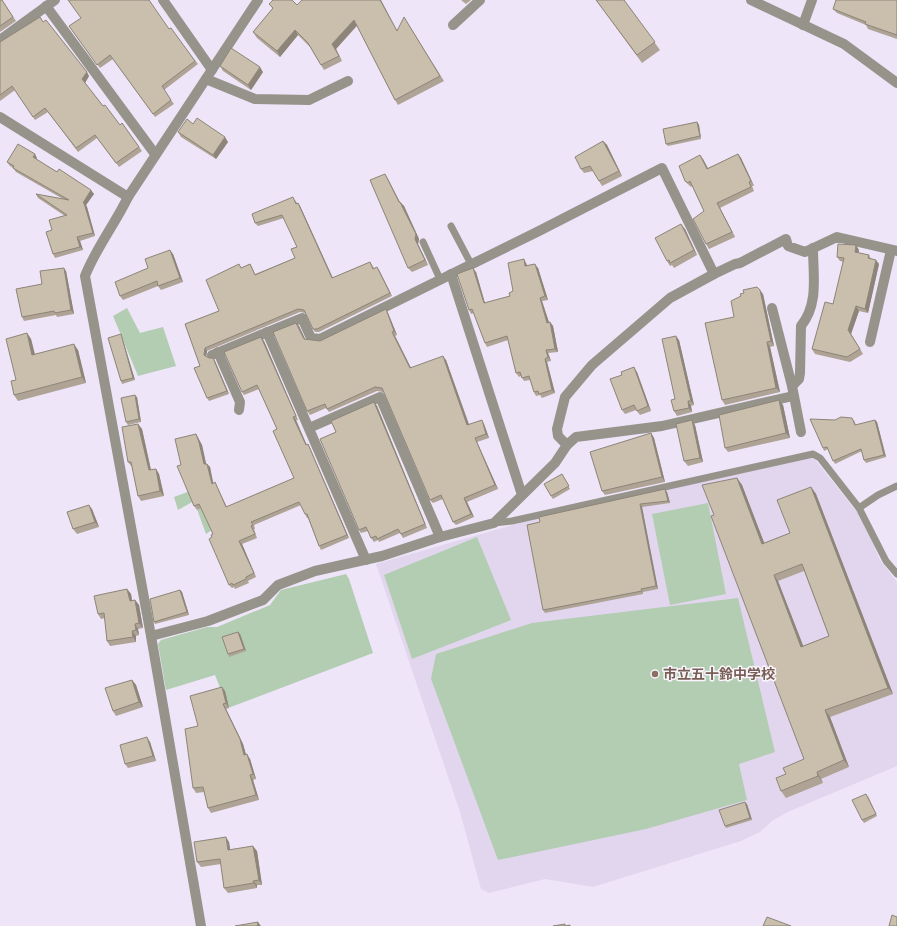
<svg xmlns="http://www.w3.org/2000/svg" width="897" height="926" font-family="Manrope,'Noto Sans JP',sans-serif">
	<rect width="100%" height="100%" fill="#eee5f8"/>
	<path fill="#e2d6ef" d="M813 457 864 521 880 560 897 582V766L790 811 773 820 760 832 741 841 593 887 545 879 489 893 481 889 460 812 376 564 523 522Z"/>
	<g fill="#b2cdb2">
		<path d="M127 308 140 333 163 327 176 366 138 376 113 316Z"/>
		<path d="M201 487 219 525 206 534 194 501 178 510 174 497Z"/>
		<path d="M708 503 726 594 670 605 652 514Z"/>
		<path d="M477 537 511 620 412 659 384 575Z"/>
		<path d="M346 574 349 579 373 653 228 708 215 675 166 690 158 644 161 640 207 627H217L270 605 281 590Z"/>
		<path d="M738 598 775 752 739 764 747 800 646 829 498 860 431 679 436 654 532 623Z"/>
	</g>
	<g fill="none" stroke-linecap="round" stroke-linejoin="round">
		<g stroke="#96938b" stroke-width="7">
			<path d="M451 226 471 264"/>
			<path d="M423 242 440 279"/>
			<path d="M859 508 878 495 897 486"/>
			<path d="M494 523 512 521 813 454 820 458 859 508 886 561 897 574"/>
		</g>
		<g stroke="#96938b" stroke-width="10">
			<path d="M163 0 212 70"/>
			<path d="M751 0 844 44 897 83"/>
			<path d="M46 6 155 154"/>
			<path d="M453 25 480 0"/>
			<path d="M803 25 812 0"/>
			<path d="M0 40 55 0"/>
			<path d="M206 79 255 99 309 100 348 81"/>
			<path d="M0 117 128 197"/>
			<path d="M451 274 522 495"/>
			<path d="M772 308 792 386 801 432"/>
			<path d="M267 332 366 560"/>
			<path d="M870 342 891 250"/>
			<path d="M218 352 240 402 239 410"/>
			<path d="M212 355 302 318 311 338 320 339 537 232 662 168 714 274"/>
			<path d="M792 386 799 379 800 373 801 326C819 304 813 275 813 248"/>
			<path d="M309 428 380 397 440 537"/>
			<path d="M567 445 558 436 557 429 565 397 592 365 670 298 714 274 735 264 740 263 786 239 788 246 805 252 837 237 897 251"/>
			<path d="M151 636 208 621 263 600 278 585 315 571 382 556 440 537 494 523 555 463 567 445 576 437 662 426 793 396"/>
			<path d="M201 926 151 636 85 276C96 248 115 224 128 197L258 0"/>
		</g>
	</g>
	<g fill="#aea395" fill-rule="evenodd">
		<path d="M0 0H2L16 21 0 32Z"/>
		<path d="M461 0H471L466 4Z"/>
		<path d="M596 0H624L660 50 642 63Z"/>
		<path d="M897 0V39L868 29 866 25 837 13 833 9Z"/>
		<path d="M269 4 297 5 397 30 407 22 444 81 398 105 395 100 357 26 336 49 342 61 324 70 310 47 298 35 280 57 257 38 253 32 273 9Z"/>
		<path d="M43 22 89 76 85 83 103 106 120 125 122 123 142 151 119 167 97 138 78 152 48 112 35 120 15 90 0 101V42Z"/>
		<path d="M69 26 169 29 198 64 164 90 174 104 155 117 113 59 100 68Z"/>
		<path d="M220 66 263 72 251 90 223 71Z"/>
		<path d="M697 122 699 125 701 139 668 146 666 144Z"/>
		<path d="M193 124 228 142 216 159 181 137 178 132Z"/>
		<path d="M603 141 607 145 622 176 602 186 593 171 584 173 581 169Z"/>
		<path d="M738 154 741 158 754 186H752L754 191 720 208 735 237 709 249 706 244 704 211 692 186 691 187 685 181 703 159 708 168Z"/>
		<path d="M37 158 36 159 94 194 86 205 87 207 95 236 80 241 83 250 55 258 53 254 52 230 65 216 38 198 36 194 63 199 16 172 13 168 10 166 7 162Z"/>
		<path d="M388 179 400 202 404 206 419 239 418 244 428 265 412 272 408 268Z"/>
		<path d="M295 200 297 203H298L300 206 333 278 370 262 374 268 379 270 392 296 319 332H315L313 329 305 313 300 312 207 351 206 356 215 361 229 394 209 401 207 398 200 366 185 324 219 311 242 268 250 264 252 267 255 274 295 258 297 247 284 218 258 226 255 223Z"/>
		<path d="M685 229 697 255 674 268 672 265 670 266 667 261Z"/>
		<path d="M859 250 858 253 869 255 871 259 879 264 868 313 859 311 851 334 863 354 850 362 815 354 812 349 833 304 844 262 840 261 837 257Z"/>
		<path d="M173 254 183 282 161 290 158 286 123 300 120 296 148 268Z"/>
		<path d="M526 263 527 265 538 268 548 300 542 301 549 322H550L553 326 558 352 548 353 551 361 547 362 555 393 542 398 540 395 536 396 534 392 530 380 524 381 521 376 519 377 516 373 508 340 487 347 485 343 474 313 471 314 469 310 476 272 485 303 510 296 513 291Z"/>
		<path d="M66 271 74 314 57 317 56 315 24 321 22 317 42 284Z"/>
		<path d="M763 294 774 346 770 347 780 392 725 405 722 400 734 317 741 296Z"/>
		<path d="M388 313 397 335 395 336 411 368 446 360 469 424H484L489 438 477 442 498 489 467 502 474 517 456 525 453 522 443 499 433 503 430 500 383 392 377 391 329 412 326 408 310 415 307 411 299 326 305 339 320 341Z"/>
		<path d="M27 333 31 339 35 354 78 350 86 383 18 401 14 395 16 380Z"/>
		<path d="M122 337 135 380 122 384 121 381Z"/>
		<path d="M679 340 694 405 691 406 692 412 677 416 674 411Z"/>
		<path d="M264 341 298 420H296L307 445 308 444 310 448 349 538 321 550 319 546 308 518H307L305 514 301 505 254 525 255 529H254L257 538 242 544 256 577 248 581 249 583 235 589 234 587 232 588 229 585 212 537 213 534 201 508 197 510 194 506 181 465 196 434 202 445 206 464H207L210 467 213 483 215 482 217 486 227 507 294 478 277 429 259 389 244 395 242 392Z"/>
		<path d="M637 372 651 411 640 415 636 410 625 414 622 410Z"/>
		<path d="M137 397 141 422 128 425 126 422Z"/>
		<path d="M779 400 783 405 790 438 728 452 725 448Z"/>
		<path d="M374 402 377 406 427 528 403 538 400 533 379 542 378 540 374 542 371 538 368 531 361 533 359 530 336 432Z"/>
		<path d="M854 420 856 425 875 420 877 422 886 457 866 463 864 460 862 451 835 464 828 449 824 451 823 448Z"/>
		<path d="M138 424 142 429 151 470 156 469 159 474 164 496 141 501 138 496 132 467 128 462Z"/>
		<path d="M695 425 703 462 688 466 684 461Z"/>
		<path d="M651 433 654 438 665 482 605 495 602 491Z"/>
		<path d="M562 474 570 489 553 499 551 496Z"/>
		<path d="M737 478 742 485 764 543 790 533 811 487 816 494 893 694 830 717 849 767 821 779 823 783 786 798 781 791 786 774 804 759 714 515ZM804 571 829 636 803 646 778 581Z"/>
		<path d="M667 492 670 503 642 507 658 589 643 592V594L545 613 543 610 540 522Z"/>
		<path d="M92 509 99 527 77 534 73 529Z"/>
		<path d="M127 589 131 594 132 601 135 600 139 605 143 628 138 629 139 635 136 636V642L110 646 107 641 105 618 101 619 98 614Z"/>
		<path d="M180 590 182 592 189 615 155 624 154 622Z"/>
		<path d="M238 632 240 634 246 651 229 657 228 654Z"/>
		<path d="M132 680 136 685 143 707 116 716 113 711Z"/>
		<path d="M225 691 229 708 226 709 243 744 246 754 250 759 256 779 253 780 259 800 211 813 208 808 204 792 196 793 193 788 198 726Z"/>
		<path d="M150 742 156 761 128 768 125 764Z"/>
		<path d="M868 796 877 816 864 823 862 820Z"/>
		<path d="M747 804 752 820 726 828 725 826Z"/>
		<path d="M229 842 230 850 257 851 262 885H257V888L228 893 224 888 221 864 201 867 197 862Z"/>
	</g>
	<g fill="#8d8579">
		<path d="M380 0H381L400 36 397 31Z"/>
		<path d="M354 20 357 25 336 49 342 61 339 56 332 44Z"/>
		<path d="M295 30 298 35 280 57 277 51Z"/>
		<path d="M260 67 263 72 251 90 248 85Z"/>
		<path d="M87 72 89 76 85 83 82 79Z"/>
		<path d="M697 122 699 125 701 139 700 136Z"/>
		<path d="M225 137 228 142 216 159 213 155Z"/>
		<path d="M603 141 607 145 622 176 619 171Z"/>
		<path d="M35 154 37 158 35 161 33 157Z"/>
		<path d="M738 154 741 158 754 186 751 181Z"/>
		<path d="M700 155 703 159 710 173 707 169Z"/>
		<path d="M385 174 388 179 402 207 399 202Z"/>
		<path d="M91 190 94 194 86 205 87 207 95 236 93 233 83 203Z"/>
		<path d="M400 202 404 206 419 239 418 244 428 265 425 260 415 239Z"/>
		<path d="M298 203 300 206 334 281 332 278Z"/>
		<path d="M717 203 720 208 735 237 732 232Z"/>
		<path d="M681 224 685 229 697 255 694 250Z"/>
		<path d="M77 237 80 241 83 250 80 247Z"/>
		<path d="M856 245 859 250 858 257 855 252Z"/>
		<path d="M170 250 173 254 183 282 180 278Z"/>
		<path d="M524 259 526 263 528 269 525 266Z"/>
		<path d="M876 260 879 264 868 313 865 309Z"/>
		<path d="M535 264 538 268 548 300 545 296Z"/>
		<path d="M377 267 379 270 392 296 390 293Z"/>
		<path d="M64 268 66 271 74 314 71 310Z"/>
		<path d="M473 268 476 272 486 307 484 303Z"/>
		<path d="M760 290 763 294 774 346 771 341Z"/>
		<path d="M540 298 542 301 550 326 547 323Z"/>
		<path d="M856 306 859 311 851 334 863 354 848 330Z"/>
		<path d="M386 309 388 313 397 335 394 331Z"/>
		<path d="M550 322 553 326 558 352 555 349Z"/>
		<path d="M296 323 299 326 307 343 304 339Z"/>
		<path d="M392 332 395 336 413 372 410 368Z"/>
		<path d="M27 333 31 339 36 360 32 355Z"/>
		<path d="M121 334 122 337 135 380 133 378Z"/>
		<path d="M676 336 679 340 694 405 691 401Z"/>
		<path d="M261 337 264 341 298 420 296 416Z"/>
		<path d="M767 342 770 347 780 392 776 388Z"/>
		<path d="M74 344 78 350 86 383 82 377Z"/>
		<path d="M205 348 207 351 206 358 204 355Z"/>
		<path d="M546 350 548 353 551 361 548 357Z"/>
		<path d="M443 356 446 360 470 428 467 425Z"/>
		<path d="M213 358 215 361 229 394 227 391Z"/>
		<path d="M545 359 547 362 555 393 552 390Z"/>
		<path d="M634 367 637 372 651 411 648 406Z"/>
		<path d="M135 395 137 397 141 422 139 419Z"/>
		<path d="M779 400 783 405 790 438 786 433Z"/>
		<path d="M688 401 691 406 692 412 689 408Z"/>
		<path d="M374 402 377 406 427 528 425 524Z"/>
		<path d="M293 417 296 420 308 449 306 445Z"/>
		<path d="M482 420 484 424 489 438 486 434Z"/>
		<path d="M692 420 695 425 703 462 700 458Z"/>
		<path d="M875 420 877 422 886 457 884 455Z"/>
		<path d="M138 424 142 429 152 475 149 470Z"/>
		<path d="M651 433 654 438 665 482 662 477Z"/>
		<path d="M196 434 202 445 207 468 204 464Z"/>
		<path d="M475 438 477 442 498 489 495 485Z"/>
		<path d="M308 444 310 448 349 538 347 535Z"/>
		<path d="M207 464 210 467 214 487 212 484Z"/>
		<path d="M156 469 159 474 164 496 160 491Z"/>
		<path d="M737 478 742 485 767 550 762 544Z"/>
		<path d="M811 487 816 494 893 694 888 688Z"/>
		<path d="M665 489 667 492 670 503 668 501Z"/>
		<path d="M464 498 467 502 474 517 471 514Z"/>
		<path d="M640 504 642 507 658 589 656 586Z"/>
		<path d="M89 505 92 509 99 527 95 522Z"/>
		<path d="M239 541 242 544 256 577 254 573Z"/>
		<path d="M774 575 778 581 806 653 801 647Z"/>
		<path d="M127 589 131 594 133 606 130 601Z"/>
		<path d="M180 590 182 592 189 615 187 612Z"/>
		<path d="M135 600 139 605 143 628 139 623Z"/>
		<path d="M135 624 138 629 139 635 136 630Z"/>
		<path d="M132 631 136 636V642L133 637Z"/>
		<path d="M238 632 240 634 246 651 244 649Z"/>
		<path d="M132 680 136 685 143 707 139 702Z"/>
		<path d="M222 687 225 691 229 708 226 703Z"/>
		<path d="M223 704 226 709 243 744 247 759 244 755Z"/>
		<path d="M825 710 830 717 849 767 844 760Z"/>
		<path d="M147 737 150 742 156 761 153 756Z"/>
		<path d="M247 754 250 759 256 779 253 774Z"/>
		<path d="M817 772 821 779 823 783 818 776Z"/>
		<path d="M250 775 253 780 259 800 256 795Z"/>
		<path d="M745 802 747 804 752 820 750 818Z"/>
		<path d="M226 837 229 842 231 855 228 850Z"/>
		<path d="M253 846 257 851 262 885 259 880Z"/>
		<path d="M253 881 257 885V888L254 883Z"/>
		<path d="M258 922 261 926H257Z"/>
	</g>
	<g fill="#cabead" stroke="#8d8579" fill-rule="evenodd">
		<path d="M0 0H2L13 17 0 26Z"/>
		<path d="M68 0H149L169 29 171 28 195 61 162 86 171 100 153 114 110 55 97 65 69 26 81 18Z"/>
		<path d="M273 0H292L297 5 302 0H380L397 31 404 17 440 76 395 100 354 20 332 44 339 56 321 65 308 43 295 30 277 51 253 32 273 8 269 4Z"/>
		<path d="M596 0H624L655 42 637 55Z"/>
		<path d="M836 0H897V35L865 24 866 22 833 9Z"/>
		<path d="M40 17 43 22 46 20 87 72 82 79 103 106 105 105 120 125 122 123 139 147 116 163 95 135 76 148 45 108 33 117 12 86 0 95V42Z"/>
		<path d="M231 48 260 67 248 85 220 66Z"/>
		<path d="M197 118 225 137 213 155 178 132 187 119 193 124Z"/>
		<path d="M697 122 700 136 666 144 663 129Z"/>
		<path d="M603 141 619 171 599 181 590 166 581 169 575 157Z"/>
		<path d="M18 144 35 154 33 157 57 172 59 169 91 190 83 203H84L93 233 77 237 80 247 53 254 46 232 52 230 49 220 67 215 36 194 69 200 13 168 14 166 7 162Z"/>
		<path d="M738 154 751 181 749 182 751 187 717 203 732 232 706 244 693 219 704 211 690 181 688 183 685 181 679 166 700 155 707 169Z"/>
		<path d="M385 174 399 202H400L416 234 415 239 425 260 408 268 370 180Z"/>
		<path d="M293 197 296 204 298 203 332 278 370 262 373 269 377 267 390 293 317 329H313L304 310 298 309 205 348 204 355 209 358H213L227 391 207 398 194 368 200 366 185 324 219 311 206 280 239 264 241 268 250 264 255 275 295 258 291 249 297 247 282 215 255 223 252 214Z"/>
		<path d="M681 224 694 250 670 263 669 260 667 261 655 238Z"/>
		<path d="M838 244 856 245 855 252 869 255 868 258 876 260 865 309 856 306 848 330 860 349 847 357 812 349 825 302 833 304 844 258 837 257Z"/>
		<path d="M170 250 180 278 158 286 157 281 120 296 115 282 148 268 145 259Z"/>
		<path d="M524 259 525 266 535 264 545 296 540 298 547 323 550 322 555 349 546 350 548 357 545 359 552 390 539 394 538 391 534 392 529 376 522 378 520 372 516 373 507 336 485 343 472 309 469 310 457 274 473 268 484 303 510 296 509 293 513 291 508 263Z"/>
		<path d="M64 268 71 310 55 313 54 311 22 317 16 289 42 284 40 271Z"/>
		<path d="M757 287 760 290 771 341 767 342 776 388 722 400 705 323 734 317 731 301 741 296 740 294 744 293 743 290Z"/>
		<path d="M386 309 394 331 392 332 410 368 443 356 467 425 482 420 486 434 475 438 495 485 464 498 471 514 453 522 441 495 430 500 382 388 375 387 327 409 325 404 307 411 273 332 296 323 304 339 320 341Z"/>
		<path d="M27 333 32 355 74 344 82 377 14 395 11 381 16 380 6 339Z"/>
		<path d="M121 334 133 378 121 381 108 338Z"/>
		<path d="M676 336 691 401H688L689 408 674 411 671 400 675 399 662 339Z"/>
		<path d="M261 337 296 416 293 417 306 445 308 444 347 535 319 546 307 514H305L299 502 251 522 253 525 251 526 255 534 239 541 254 573 246 577V579L233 585 232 583 229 585 209 539 212 537 211 535 213 534 199 504 194 506 177 466 181 465 175 439 196 434 199 442 204 464H207L212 484 215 482 226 507 294 478 273 431 277 429 257 385 242 392 224 352Z"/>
		<path d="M634 367 648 406 637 411 634 405 622 410 610 379 622 375 621 372Z"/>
		<path d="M135 395 139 419 126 422 121 398Z"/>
		<path d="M779 400 786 433 725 448 719 415Z"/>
		<path d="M374 402 425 524 401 534 398 529 377 539 376 536 371 538 366 527 359 530 320 439 336 432 331 421Z"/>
		<path d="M841 417 852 418 855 425 875 420 884 455 864 460 861 449 833 461 827 447 823 448 810 419 835 420Z"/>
		<path d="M692 420 700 458 684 461 676 424Z"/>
		<path d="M138 424 149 470 156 469 160 491 138 496 131 462H128L122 427Z"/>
		<path d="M651 433 662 477 602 491 590 452Z"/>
		<path d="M562 474 569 486 551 496 544 484Z"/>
		<path d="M737 478 762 544 790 533 777 500 811 487 888 688 825 710 844 760 817 772 818 776 781 791 776 778 786 774 783 768 804 759 711 516 714 515 702 485ZM802 564 829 636 801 647 774 575Z"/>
		<path d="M665 489 668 501 640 504 656 586 641 589 642 591 543 610 527 525 540 522 539 517Z"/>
		<path d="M89 505 95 522 73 529 67 512Z"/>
		<path d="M127 589 130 601 135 600 139 623 135 624 136 630 132 631 133 637 107 641 104 613 98 614 94 596Z"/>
		<path d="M180 590 187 612 154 622 150 599Z"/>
		<path d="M238 632 244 649 228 654 222 637Z"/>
		<path d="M132 680 139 702 113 711 105 688Z"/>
		<path d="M222 687 226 703 223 704 240 739 244 755 247 754 253 774 250 775 256 795 208 808 203 787 193 788 185 729 198 726 190 696Z"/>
		<path d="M147 737 153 756 125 764 120 745Z"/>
		<path d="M866 794 876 814 862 820 852 800Z"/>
		<path d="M745 802 750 818 725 826 719 810Z"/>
		<path d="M226 837 228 850 253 846 259 880 253 881 254 883 224 888 220 859 197 862 194 842Z"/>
		<path d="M892 915 897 917V926H889Z"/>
		<path d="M767 917 791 926H763Z"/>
		<path d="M258 922 257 926H235Z"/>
		<path d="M565 924V926L570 925V926H553Z"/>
	</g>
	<circle fill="#8d6e63" stroke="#f9f5fd" stroke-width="1.5" cx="655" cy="674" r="4"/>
	<g text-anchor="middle" stroke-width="3" stroke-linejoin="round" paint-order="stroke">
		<g font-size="14" font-weight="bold" fill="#785e54" stroke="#f9f5fd" text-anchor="start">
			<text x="663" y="679">市立五十鈴中学校</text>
		</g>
	</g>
</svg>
